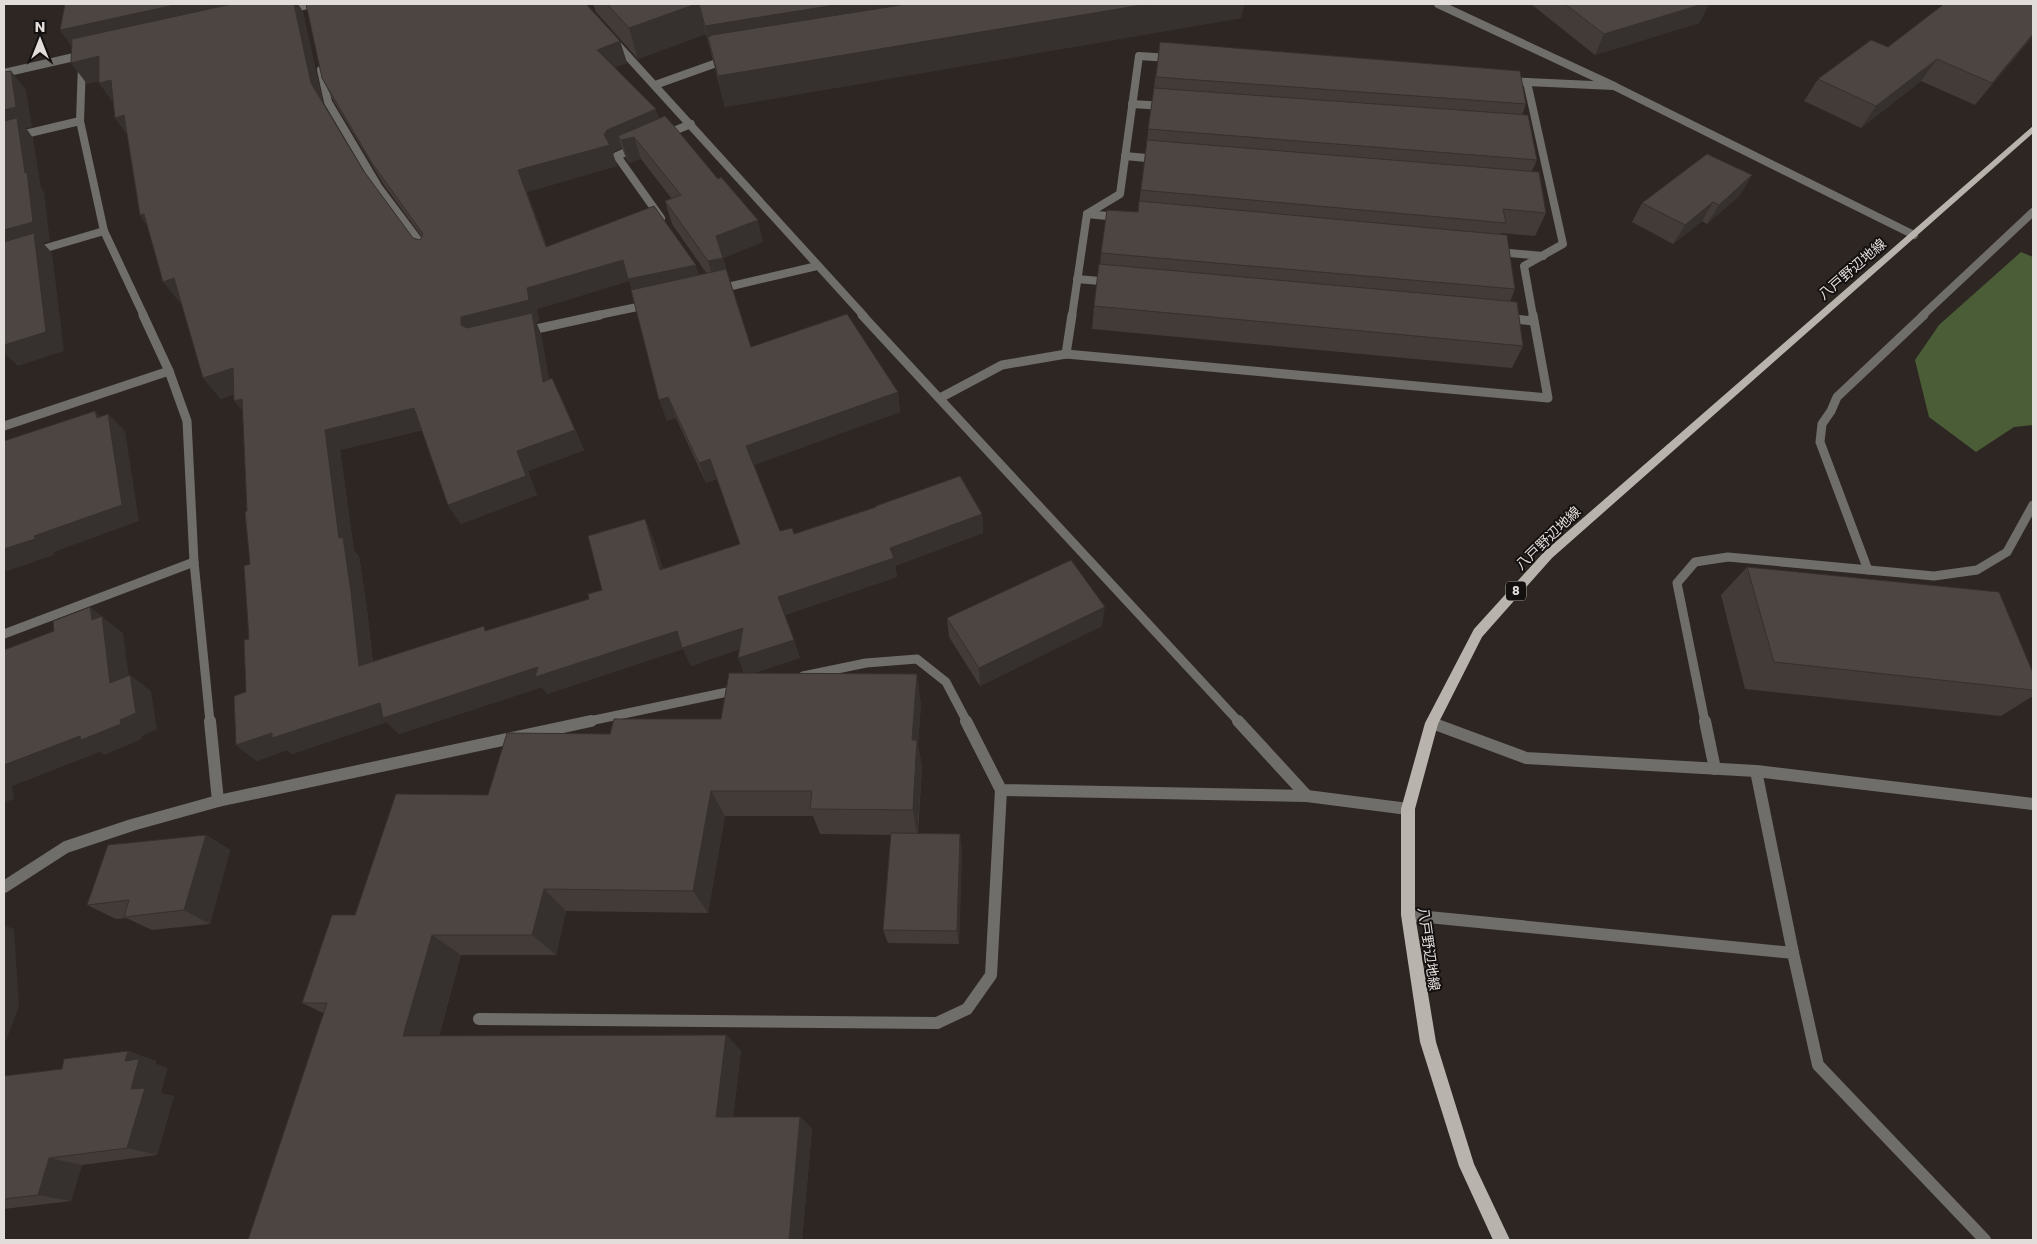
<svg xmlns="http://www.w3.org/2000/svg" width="2037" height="1244" font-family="Poppins,'Noto Sans JP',sans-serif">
	<rect width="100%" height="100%" fill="#2e2623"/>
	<path fill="#4b5d37" d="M2021 252 2033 257V425L2014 427 1976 452 1929 417 1915 360 1939 325Z"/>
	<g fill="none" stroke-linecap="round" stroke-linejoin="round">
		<g stroke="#706e6a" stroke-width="8">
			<path d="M1509 81 1527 82 1563 244 1524 266 1533 316"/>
			<path d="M1527 82 1614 86"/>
			<path d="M1132 104 1164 106"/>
			<path d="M1125 156 1157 159"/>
			<path d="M1087 214 1118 217"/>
			<path d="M1498 252 1543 256"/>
			<path d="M1077 279 1111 282"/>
			<path d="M1072 316 1087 214 1120 194 1139 56 1170 58"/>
			<path d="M1922 316 2033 212"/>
		</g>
		<g stroke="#706e6a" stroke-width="9">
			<path d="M1506 318 1533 321"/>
			<path d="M1066 354 1072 315"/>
			<path d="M940 398 1002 365 1066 354 1548 398 1533 315"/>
			<path d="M1868 570 1820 442 1822 424 1831 411 1837 397 1924 315"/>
			<path d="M1705 722 1677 583 1695 562 1728 557 1934 576 1977 570 2007 552 2033 505"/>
		</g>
		<g stroke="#706e6a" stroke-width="12">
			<path d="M1705 721 1715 769"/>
			<path d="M1432 723 1526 758 1756 771 2033 804"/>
			<path d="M1756 771 1793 953"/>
			<path d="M1408 915 1793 953 1818 1065 1985 1240"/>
		</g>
		<g stroke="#706e6a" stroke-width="8">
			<path d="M1438 4 1614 86 1914 235"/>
			<path d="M288 9 313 4"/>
			<path d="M613 40 864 316"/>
			<path d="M82 64 80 121 104 231 144 316"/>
			<path d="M321 70 328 102 379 188 424 248"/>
			<path d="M4 73 83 55"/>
			<path d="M655 85 725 60"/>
			<path d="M666 134 691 124"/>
			<path d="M4 139 80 121"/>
			<path d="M635 148 617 156 661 218"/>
			<path d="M36 251 104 231"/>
			<path d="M719 289 817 266"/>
			<path d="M594 316 647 305"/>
		</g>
		<g stroke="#706e6a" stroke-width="9">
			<path d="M143 315 169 371 187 421 194 562 210 722"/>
			<path d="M862 315 1239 722"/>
			<path d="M527 331 600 315"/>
			<path d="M4 426 169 371"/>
			<path d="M4 634 194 562"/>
			<path d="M803 676 866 663 917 659 946 682 967 722"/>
			<path d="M585 722 737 690"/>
		</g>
		<g stroke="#706e6a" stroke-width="12">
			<path d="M210 721 218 801"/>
			<path d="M966 721 1001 790 1307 796 1408 809"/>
			<path d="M1238 721 1307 796"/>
			<path d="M4 887 66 847 132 825 218 801 591 721"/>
			<path d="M479 1019 937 1023 967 1009 991 975 1001 790"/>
		</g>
		<path fill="#b8b3ac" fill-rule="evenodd" d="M2033 126V133L1552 558 1482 637 1438 724 1415 809V915L1436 1042 1474 1164 1510 1240H1493L1459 1166 1420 1042 1401 915V809L1425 723 1474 629 1544 552Z"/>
	</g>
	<g fill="#423b38" fill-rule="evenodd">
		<path d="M65 4H298L303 12 323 103 363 170 413 238 420 240 422 237 384 185 333 100 322 78 620 41 627 63 615 67 763 242 723 258 751 347 898 392 900 412 754 465 780 531 794 534 982 514 983 533 895 566 897 577 785 615 800 658 753 673 921 703 918 745 922 767 918 834 962 849 959 944 888 943 883 930 891 835 820 834 813 816H725L708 913 566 911 556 955H461L439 1036 726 1035 741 1051 733 1117H800L812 1129 802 1240 302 1003 355 915 488 795 610 734 721 719 744 673 740 649 691 666 683 649 547 694 542 687 399 734 387 722 292 754 287 750 257 761 236 745 246 692 249 639 250 564 243 411 234 394 221 399 203 378 181 302 180 303 147 225 140 215 127 134 115 118 113 102 99 83V81L87 84 72 46 60 30ZM622 148 626 158 629 163 641 159 672 199 665 201 672 224 707 274 699 275 547 246 527 192 617 166 613 154 614 151ZM629 281 632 290 667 421 676 418 706 483 717 479 740 544 663 569 653 538 645 519 602 590 589 599 488 630 373 662 367 610 359 556 354 551 340 450 422 430 448 505 461 524 537 495 528 471 584 450 562 399 549 380 541 334 536 322 539 321 537 309Z"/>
		<path d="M593 4H1244L1241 18 725 107 706 34 638 59 596 12Z"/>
		<path d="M1531 4H1709L1699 23 1595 55Z"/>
		<path d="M2033 4V36L1975 105 1921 81 1861 128 1804 101 1818 79Z"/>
		<path d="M1160 42 1526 104 1522 115 1537 160 1532 171 1546 213 1535 236 1501 233V234L1515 289 1510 302 1523 346 1512 368 1092 329 1094 306 1100 264 1101 253 1138 212 1147 140Z"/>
		<path d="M1752 175 1740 195 1707 224 1702 221 1673 244 1632 222 1642 203Z"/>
		<path d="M1747 567 2033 673V696L2001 716 1745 689 1721 595Z"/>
		<path d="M947 618 1102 626 980 686 949 637Z"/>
		<path d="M206 835 230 850 210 924 152 930 126 918 116 919 87 905Z"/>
		<path d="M128 1051 156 1061V1064L167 1068 161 1093 174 1096 157 1155 82 1165 71 1201 4 1209V1076L62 1069Z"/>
	</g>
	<g fill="#36302e">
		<path d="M179 4H287L75 51 60 30Z"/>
		<path d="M294 4H298L303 12 323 105 311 83Z"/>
		<path d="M696 4H699L706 34 638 59 629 28Z"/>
		<path d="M841 4H1028L708 37 712 57 705 26Z"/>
		<path d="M1148 4H1244L1241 18 725 107 718 76Z"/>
		<path d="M1703 4H1709L1699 23 1595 55 1604 34Z"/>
		<path d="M2033 34V36L1975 105 1992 83Z"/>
		<path d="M620 41 627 63 604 71 597 50Z"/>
		<path d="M99 56 114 78 87 84 71 63Z"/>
		<path d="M1937 59 1921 81 1861 128 1876 106Z"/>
		<path d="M11 71 26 90 32 127 26 128 33 138 41 188 44 192 50 241 43 243 52 253 64 351 18 366 6 355H4V230L25 173 4 133V110Z"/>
		<path d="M111 80 115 104 99 83Z"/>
		<path d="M656 109 663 130 634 137 641 159 629 163 621 140 618 136 622 148 614 151 613 154 617 166 527 192 555 268 546 247 518 170 604 135 607 130Z"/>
		<path d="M124 115 130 139 115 118Z"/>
		<path d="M1752 175 1740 195 1707 224 1719 205Z"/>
		<path d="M1713 202 1702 221 1673 244 1685 225Z"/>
		<path d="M144 214 156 237 140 215Z"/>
		<path d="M758 220 763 242 723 258 729 280 714 283 708 261 716 236Z"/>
		<path d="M623 260 696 265 702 286 636 300 629 281 537 309 539 321 536 322 541 334 553 402 472 338 461 325V317L527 288Z"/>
		<path d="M174 278 191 299 180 303 163 282Z"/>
		<path d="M233 368 249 388 221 399 203 378Z"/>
		<path d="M552 378 584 450 528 471 537 495 461 524 448 505 517 451Z"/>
		<path d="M898 392 900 412 752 466 746 446Z"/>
		<path d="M668 397 676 418 667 421 659 400Z"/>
		<path d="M242 399 251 421 234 401Z"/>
		<path d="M414 408 427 428 340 450 354 551 359 556 367 610 375 683 359 666 339 538 325 430Z"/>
		<path d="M95 411 110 426 108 414 125 431 139 521 54 552V555L4 572V549L34 536 97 418Z"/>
		<path d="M710 459 717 479 706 483 699 463Z"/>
		<path d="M982 514 983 533 895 566 897 577 784 615 778 597 890 548Z"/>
		<path d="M645 519 653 538 669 588 660 570Z"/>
		<path d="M90 607 123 633 132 699 110 683 92 620Z"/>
		<path d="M1105 607 1102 626 980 686 979 668Z"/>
		<path d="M743 628 750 646 691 666 683 649 547 694 542 687 399 734 387 722 292 754 287 750 257 761 236 745 272 733 380 703 538 667 677 631Z"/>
		<path d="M794 640 800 658 745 676 738 658Z"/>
		<path d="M917 674 921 703 918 745 922 767 917 835 913 810 912 740Z"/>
		<path d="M130 675 151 691 157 729 142 736V739L104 755 100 752 12 786 14 799 4 803V765L120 720Z"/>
		<path d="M711 791 725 816 708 913 693 891Z"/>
		<path d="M960 834 962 849 959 944 957 931Z"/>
		<path d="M206 835 230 850 210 924 184 910Z"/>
		<path d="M544 889 566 911 556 955 532 935Z"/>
		<path d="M4 925 14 929 19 1006 4 1046Z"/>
		<path d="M432 935 461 955 434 1052 403 1036Z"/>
		<path d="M726 1035 741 1051 732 1129 716 1117Z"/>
		<path d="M128 1051 156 1061V1064L167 1068 161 1093 174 1096 157 1155 127 1148 131 1089 125 1061Z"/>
		<path d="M800 1117 812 1129 802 1240H789Z"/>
		<path d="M49 1158 82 1165 71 1201 38 1195Z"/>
	</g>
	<g fill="#4d4541" stroke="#36302e">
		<path d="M65 4H179L60 30Z"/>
		<path d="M232 4H294L311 83 363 170 413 238 420 240 423 234 372 163 322 78 306 4H586L620 41 597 50 656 109 607 130 604 135 610 145 518 170 546 247 654 206 696 265 628 279 623 260 527 288 529 300 461 317V325L467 328 532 313 543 382 552 378 575 430 517 451 526 476 448 505 414 408 325 430 339 538 343 537 351 592 359 666 484 626 485 631 589 599 588 594 602 590 588 536 645 519 660 570 740 544 710 459 699 463 668 397 659 400 631 290 726 269 751 347 847 314 898 392 746 446 780 531 792 528 794 534 876 507V506L960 476 982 514 890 548 894 558 778 597 794 640 738 658 743 628 682 648 677 631 535 677 538 667 383 718 380 703 272 738V733L236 745 234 696 246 692 244 640 249 639 244 566 250 564 245 512 247 511 242 399 234 401 233 368 203 378 174 278 163 282 144 214 140 215 124 115 115 118 111 80 99 83V56L71 63 72 39Z"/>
		<path d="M607 4H696L629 28Z"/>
		<path d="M699 4H841L705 26Z"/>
		<path d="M907 4H1148L718 76 708 37 712 35Z"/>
		<path d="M1565 4H1703L1604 34Z"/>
		<path d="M1944 4H2033V34L1992 83 1937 59 1876 106 1818 79 1871 40 1888 47Z"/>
		<path d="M1160 42 1520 71 1526 104 1156 77Z"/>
		<path d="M11 71 16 107 4 110V72Z"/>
		<path d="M1154 88 1528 115 1537 160 1148 129Z"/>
		<path d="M665 116 674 126 718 179 721 177 758 220 716 236 723 258 708 261 665 201 681 195 634 137 621 140 618 136Z"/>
		<path d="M17 118 25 173 27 172 33 222 4 230V121Z"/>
		<path d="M1147 140 1539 172 1546 213 1503 209 1506 223 1141 190Z"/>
		<path d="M1707 154 1752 175 1719 205 1713 202 1685 225 1642 203Z"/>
		<path d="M1139 201 1507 235 1515 289 1101 253 1107 210 1138 212Z"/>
		<path d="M34 233 46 332 4 345V242Z"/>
		<path d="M1099 264 1476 298 1517 302 1523 346 1094 306Z"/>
		<path d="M95 411 97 418 108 414 122 505 34 536 35 539 4 549V441Z"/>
		<path d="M1071 560 1105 607 979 668 947 618Z"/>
		<path d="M1747 567 1999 592 2033 673V690L1774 662Z"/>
		<path d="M90 607 92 620 102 616 110 683 130 675 136 713 120 720 121 724 81 740 80 736 4 765V650L54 631 53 621Z"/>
		<path d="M729 673 917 674 912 740H917L913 810 810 809 812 791H711L693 891 544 889 532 935H432L403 1036 726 1035 716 1117H800L789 1240H248L327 1003H302L332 915H355L396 794 488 795 507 733 610 734 614 719H721Z"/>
		<path d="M891 833 960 834 957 931 883 930Z"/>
		<path d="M206 835 184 910 124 917 129 900 87 905 108 845Z"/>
		<path d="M128 1051 125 1061 139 1059 131 1089 145 1088 127 1148 49 1158 38 1195 4 1199V1076L62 1069 64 1059Z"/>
	</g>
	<g text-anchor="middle" stroke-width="4" stroke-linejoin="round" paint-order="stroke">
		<rect fill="#14100f" stroke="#a4a09e" stroke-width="1" x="1506" y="581.5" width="20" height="19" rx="4"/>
		<g font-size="12" font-weight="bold" fill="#e2dddb">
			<text x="1516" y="595">8</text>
		</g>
		<g font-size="14" fill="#e2dddb" stroke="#14100f">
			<text transform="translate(1852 269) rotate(-41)" y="5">八戸野辺地線</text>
			<text transform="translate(1548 538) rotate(-44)" y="5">八戸野辺地線</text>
			<text transform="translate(1429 949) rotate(82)" y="5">八戸野辺地線</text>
		</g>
	</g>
	<rect width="2037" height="1244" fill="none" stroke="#e2dddb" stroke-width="10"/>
	<g transform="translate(40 40)" stroke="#14100f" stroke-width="4" paint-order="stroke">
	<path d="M0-4L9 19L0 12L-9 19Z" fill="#e2dddb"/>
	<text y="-8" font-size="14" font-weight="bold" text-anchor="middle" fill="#e2dddb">N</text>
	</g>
</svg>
